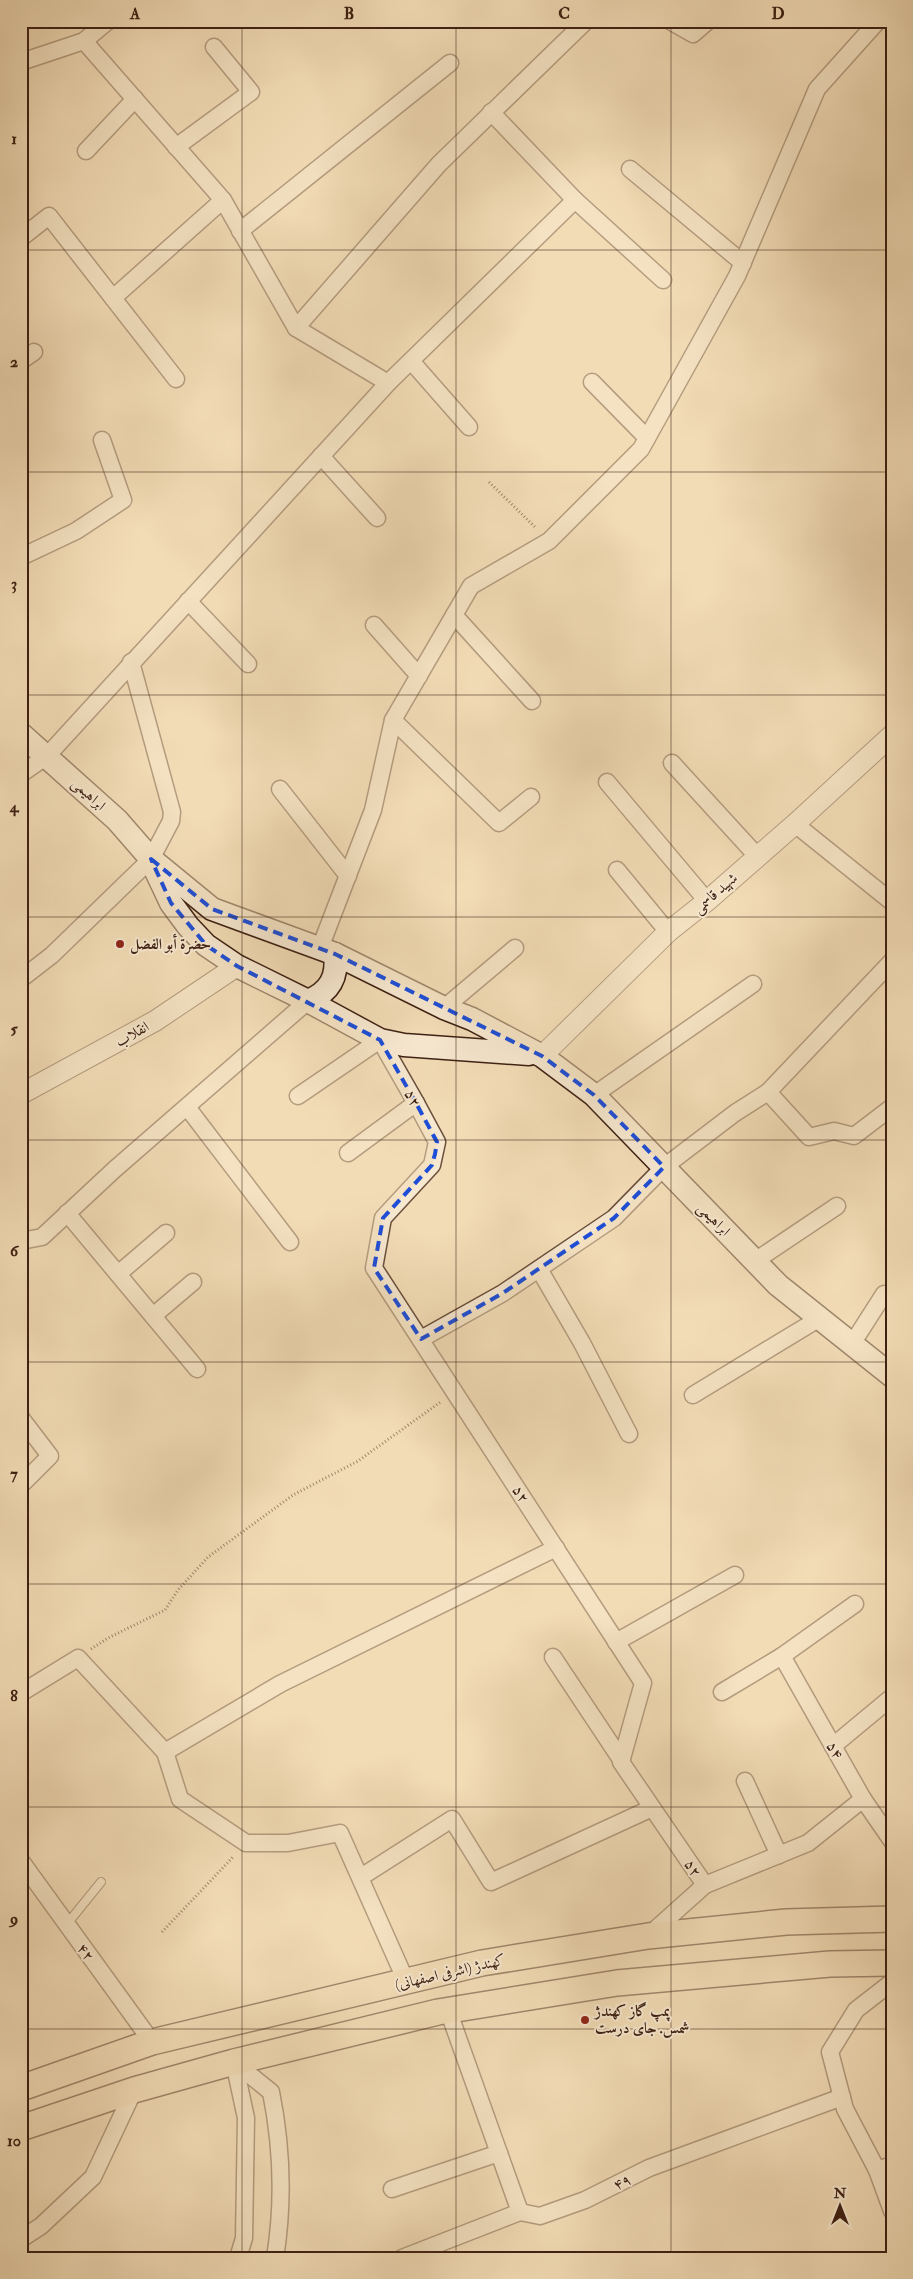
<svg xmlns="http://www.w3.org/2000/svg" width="913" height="2279" font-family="'IM FELL Double Pica',Amiri,serif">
	<rect width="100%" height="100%" fill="#f2dcb6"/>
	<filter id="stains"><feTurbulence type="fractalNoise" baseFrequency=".004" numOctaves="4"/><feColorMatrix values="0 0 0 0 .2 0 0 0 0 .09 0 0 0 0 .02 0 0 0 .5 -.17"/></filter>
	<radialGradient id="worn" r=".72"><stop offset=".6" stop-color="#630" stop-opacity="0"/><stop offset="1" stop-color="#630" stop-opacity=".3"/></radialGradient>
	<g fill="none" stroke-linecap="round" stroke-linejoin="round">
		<g stroke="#6a4f3c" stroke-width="10">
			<path id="service" d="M67 1924 101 1882"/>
		</g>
		<g stroke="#6a4f3c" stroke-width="19">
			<g id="minor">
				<path d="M670 21 693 34 708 21"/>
				<path d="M84 41 223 200 296 328 388 383"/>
				<path d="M21 62 84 41 108 21"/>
				<path d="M491 112 575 200 663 280"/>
				<path d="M176 147 251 92 214 47"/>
				<path d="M86 151 135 99"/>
				<path d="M630 169 743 263"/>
				<path d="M240 231 450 63"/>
				<path d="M21 238 49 216 176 379"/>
				<path d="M113 298 223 200"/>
				<path d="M296 328 439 164 586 21"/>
				<path d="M21 361 34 352"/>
				<path d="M411 361 469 427"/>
				<path d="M592 382 647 438"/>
				<path d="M321 456 377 518"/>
				<path d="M21 557 76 531 123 500 102 440"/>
				<path d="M188 601 248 664"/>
				<path d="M454 615 532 701"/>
				<path d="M374 625 419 676"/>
				<path d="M393 720 499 823 531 797"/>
				<path d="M672 763 757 856"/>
				<path d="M21 774 47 756 388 383 575 200"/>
				<path d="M607 782 707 901"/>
				<path d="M280 789 348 876"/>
				<path d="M795 824 892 902"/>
				<path d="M617 870 668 932"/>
				<path d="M320 948 373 810 393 720 471 586 549 541 641 449 737 276 817 89 878 21"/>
				<path d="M21 979 52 955 151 859 171 821 172 812 131 662"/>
				<path d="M444 1008 515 948"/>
				<path d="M768 1092 809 1137 834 1131 854 1136 892 1107"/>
				<path d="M594 1095 753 984"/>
				<path d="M298 1096 380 1040 416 1103 437 1142 432 1165 383 1218 374 1268 643 1683 621 1762 705 1885 648 1936"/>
				<path d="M187 1107 290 1242"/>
				<path d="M348 1153 416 1103"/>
				<path d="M67 1213 197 1369"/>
				<path d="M21 1241 42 1237 115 1169 308 1001"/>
				<path d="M755 1261 837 1206"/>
				<path d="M539 1269 582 1343 629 1434"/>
				<path d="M118 1274 166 1233"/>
				<path d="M153 1316 193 1282"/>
				<path d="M421 1339 503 1293 614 1218 664 1167 735 1113 768 1092 892 961"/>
				<path d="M852 1344 884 1294"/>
				<path d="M693 1395 820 1318"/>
				<path d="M21 1418 50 1456 21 1485"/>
				<path d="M616 1642 735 1575"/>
				<path d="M782 1656 863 1799 892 1841"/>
				<path d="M553 1657 622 1761"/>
				<path d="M722 1692 782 1656 855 1604"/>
				<path d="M21 1693 78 1658 165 1752 180 1799 246 1843H288L340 1833 406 1981"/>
				<path d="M833 1746 892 1697"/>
				<path d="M165 1752 280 1684 556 1548"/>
				<path d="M745 1781 779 1855"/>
				<path d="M21 1861 152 2042"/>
				<path d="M361 1877 452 1819 491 1882 652 1808"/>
				<path d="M705 1885 808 1843 863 1799"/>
				<path d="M892 1982 856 2010 830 2052 845 2109 877 2170 892 2211"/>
				<path d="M448 2010 520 2212"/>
				<path d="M234 2062 271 2092C282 2147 284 2202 275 2258"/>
				<path d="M234 2062 246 2118 244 2238 238 2258"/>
				<path d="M877 2170 892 2165"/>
				<path d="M392 2189 499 2153"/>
				<path d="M21 2239 41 2226 93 2177 134 2090"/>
				<path d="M402 2258 520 2212 540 2216 585 2200 649 2168 842 2097"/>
			</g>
		</g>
		<g stroke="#6a4f3c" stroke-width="22">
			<g id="tertiary">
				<path d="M542 1056 668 932 707 901 795 824 892 735"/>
				<path d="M21 1094 155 1021 237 966"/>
			</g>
		</g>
		<g stroke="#3d2013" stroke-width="25">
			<g id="secondary">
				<path d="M21 734 117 820 151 859 212 909 335 954 444 1008 472 1019 542 1056 594 1095 778 1285 892 1376"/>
				<path d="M154 867 171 903 188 926 206 945 237 966 308 1001 380 1040 404 1045 529 1054"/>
				<path d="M308 1001C330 992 338 977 335 954"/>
			</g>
		</g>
		<g stroke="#3d2013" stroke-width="28">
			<g id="primary">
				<path d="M21 2088 152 2042 482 1963 648 1936 786 1922 892 1919"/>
				<path d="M21 2128 134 2090 234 2062 438 2012 617 1983 830 1964 892 1963"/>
			</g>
		</g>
		<g stroke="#3d2013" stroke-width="3" stroke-dasharray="1 2.5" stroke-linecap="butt">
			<path d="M489 482 536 528"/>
			<path d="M91 1649 108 1638 165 1610 178 1590 208 1557 293 1495 358 1461 442 1401"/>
			<path d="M162 1932 234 1856"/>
		</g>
		<use href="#service" stroke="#f7e8d0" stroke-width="8"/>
		<use href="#minor" stroke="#f7e8d0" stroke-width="16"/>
		<use href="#tertiary" stroke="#f7e8d0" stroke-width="20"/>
		<use href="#secondary" stroke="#f7e8d0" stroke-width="22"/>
		<use href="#primary" stroke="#f2dcb6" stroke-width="25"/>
	</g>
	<path d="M0 0H913V2279H0ZM151 859 212 909 335 954 542 1056 594 1095 664 1167 614 1218 503 1293 421 1339 374 1268 383 1218 432 1165 435 1154 437 1142 416 1103 380 1040 237 966 206 945 171 903Z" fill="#f2dcb6" fill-opacity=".55" fill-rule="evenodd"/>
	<path fill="none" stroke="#1d4ed8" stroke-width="4" stroke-dasharray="10 6" stroke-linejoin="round" d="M151 859 212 909 335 954 542 1056 594 1095 664 1167 614 1218 503 1293 421 1339 374 1268 383 1218 432 1165 435 1154 437 1142 416 1103 380 1040 237 966 206 945 171 903Z"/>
	<path fill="none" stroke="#3d2013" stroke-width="1" stroke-opacity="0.55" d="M242 21V2258M456 21V2258M671 21V2258M21 250H892M21 472H892M21 695H892M21 917H892M21 1140H892M21 1362H892M21 1584H892M21 1807H892M21 2029H892"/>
	<g fill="#8f2418" stroke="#f7e8d0" stroke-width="2">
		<circle cx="120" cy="944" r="5"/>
		<circle cx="585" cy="2020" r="5"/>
	</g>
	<g text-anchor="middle" stroke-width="4" stroke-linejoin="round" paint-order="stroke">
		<g font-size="15" fill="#3d2013" stroke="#f7e8d0">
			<text transform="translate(89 794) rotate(43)" y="5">ابراهیمی</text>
			<text transform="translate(715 893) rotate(-41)" y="5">شهید قاسمی</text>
			<text transform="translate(132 1034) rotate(-30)" y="5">انقلاب</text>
			<text transform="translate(413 1098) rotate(61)" y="5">۵۲</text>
			<text transform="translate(714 1219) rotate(46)" y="5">ابراهیمی</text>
			<text transform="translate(521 1494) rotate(57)" y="5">۵۲</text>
			<text transform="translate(835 1750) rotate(60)" y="5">۵۴</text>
			<text transform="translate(693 1868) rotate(56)" y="5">۵۲</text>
			<text transform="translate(86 1952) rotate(54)" y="5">۴۲</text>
			<text transform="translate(450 1972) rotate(-13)" y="5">کهندژ (اشرفی اصفهانی)</text>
			<text transform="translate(622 2182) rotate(-26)" y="5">۴۹</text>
		</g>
		<g font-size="15" font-weight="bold" fill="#3d2013" stroke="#f7e8d0" text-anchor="start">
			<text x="130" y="949">حضرة أبو الفضل</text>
			<text x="595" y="2016">پمپ گاز کهندژ<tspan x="595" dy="17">شمس. جای درست</tspan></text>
		</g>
	</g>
	<rect width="913" height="2279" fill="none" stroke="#f2dcb6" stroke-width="55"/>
	<g transform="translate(840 2206)" stroke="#f7e8d0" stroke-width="4" paint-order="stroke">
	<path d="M0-4L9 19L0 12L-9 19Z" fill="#3d2013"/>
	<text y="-8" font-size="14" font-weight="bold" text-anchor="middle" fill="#3d2013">N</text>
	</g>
	<rect x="28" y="28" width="858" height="2224" fill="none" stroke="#3d2013" stroke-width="2"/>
	<g font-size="16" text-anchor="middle" font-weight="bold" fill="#3d2013">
		<text x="135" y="19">A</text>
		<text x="349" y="19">B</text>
		<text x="564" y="19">C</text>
		<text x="778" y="19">D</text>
		<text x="14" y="144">1</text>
		<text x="14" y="367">2</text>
		<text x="14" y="589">3</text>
		<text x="14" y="812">4</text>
		<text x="14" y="1034">5</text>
		<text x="14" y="1256">6</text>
		<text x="14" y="1479">7</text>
		<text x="14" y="1701">8</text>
		<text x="14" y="1924">9</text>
		<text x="14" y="2146">10</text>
	</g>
	<rect width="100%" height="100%" filter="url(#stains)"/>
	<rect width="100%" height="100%" fill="url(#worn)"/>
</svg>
